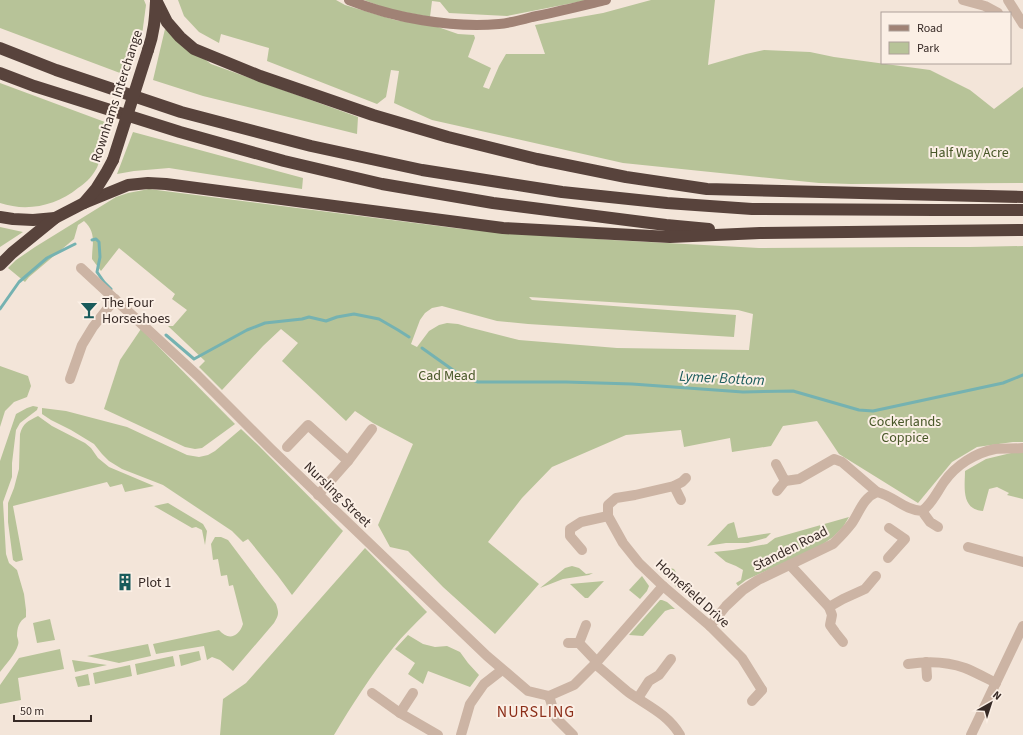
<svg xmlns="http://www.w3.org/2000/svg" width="1023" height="735" font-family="'Source Sans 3',sans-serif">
	<rect width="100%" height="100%" fill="#f3e5d9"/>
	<g fill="#b7c398" fill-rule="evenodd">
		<path d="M0 0H144L146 5 142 35 128 76 0 28Z"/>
		<path d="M178 0H336L345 5 395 20 438 27 458 34 474 35 475 38 468 57 491 68 483 87 489 89 499 66 506 54H545L535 25 603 13 651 0H715L708 65 746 54 764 50 810 52 834 57 930 70 970 90 994 109 1023 87V183L851 184 819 183 623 163 432 120 394 103 399 71 391 70 386 97 377 104 267 61 269 48 221 34 219 43 199 32 184 16Z"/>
		<path d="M364 0H588L507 16 449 13 440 2 432 1 430 17 388 9Z"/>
		<path d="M165 29 211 64 358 117 357 134 203 96 153 80Z"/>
		<path d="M0 83 113 125C109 135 105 146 101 157 99 161 98 167 95 171 91 178 84 184 78 188 56 206 27 212 0 203Z"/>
		<path d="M133 132 303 178 302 189 169 168 134 171 117 174Z"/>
		<path d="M149 189 462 229 612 240 759 248 913 247H970L1023 246V442H1013L977 447 952 462 918 503 839 454 817 421 783 426 771 446 732 452 730 438 684 447 681 430 626 435 552 467 522 498 488 542 539 584 495 634 443 587 408 551 390 547 378 525 413 444 373 423 355 411 346 421 282 361 298 343 281 329 263 346 222 390 199 367 205 361 168 326H173L187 310 172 299 175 294 119 248 101 271 92 259C92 244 97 233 84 221L78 225 74 239 29 277 25 282 8 268 16 260 35 247 116 197 128 193ZM529 297 738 310 753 314 749 350 617 348 519 340 468 327 458 324 447 323 439 325 429 331 417 347 411 344 420 320 425 313 432 308 442 306 497 321 528 324 734 337 736 315 532 300Z"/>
		<path d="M0 227 23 232 0 247Z"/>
		<path d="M141 329 235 424 202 448 195 449 185 447 104 409 120 360Z"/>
		<path d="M0 366 28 376 31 386 27 397 14 402 5 411 0 427Z"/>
		<path d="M33 406 38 407 37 410 20 423 16 430 12 463V477L3 502 6 554 9 563 17 570 24 594 26 610V617C19 621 17 628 17 636 18 640 19 642 18 645 15 655 6 664 0 672V461L16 414 27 408Z"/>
		<path d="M42 408 66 411 127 427 187 455 199 457 208 455 215 451 241 429 259 446 343 531 292 595 278 576 248 539 243 542 232 531 163 485 122 469 109 461 102 454 94 444 71 430 51 420 42 414Z"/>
		<path d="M38 416 52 426 85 443 91 448 98 458 109 467 154 486 125 492 122 484 110 487 107 482 13 506 23 560 16 562 13 560 8 522V503L14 488 19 469 20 434C23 423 28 421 38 416Z"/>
		<path d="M1011 453H1023V499L1007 495 1009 493 997 487 989 489 983 511C980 511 976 510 973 508 962 501 965 483 965 471L986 459Z"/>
		<path d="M168 503 203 524 207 531 205 545 202 530 196 527 192 528 154 506Z"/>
		<path d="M849 517 843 527 833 537 819 547 746 580 738 586 736 583 741 580 743 570 736 566 726 562 714 552 733 550 767 544 775 538Z"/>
		<path d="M734 522 738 538 771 533 766 538 748 543H726L707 546 728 524Z"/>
		<path d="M215 537H221L228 540 276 604C279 613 279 615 274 623L233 671 220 660 212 657 207 660 204 646 156 654 153 644 219 630C228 641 239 637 243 624L233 585 229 586 227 575 221 576 218 559 213 560 211 544Z"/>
		<path d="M365 548 427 612C415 624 403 635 393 648 371 675 352 705 334 735H220L223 699 246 683Z"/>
		<path d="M572 566 579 568 586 574 593 573 589 575 563 579 540 588 554 577 565 568Z"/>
		<path d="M662 567H667L674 569C678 575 678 580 676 587L658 569Z"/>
		<path d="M642 576 649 586 647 591 640 599 629 590Z"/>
		<path d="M604 581 588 598H585L570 584Z"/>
		<path d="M660 600H662L667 602 675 609H671L665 611 643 636 629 635Z"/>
		<path d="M50 619 55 640 37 643 33 623Z"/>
		<path d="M408 635 423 644 435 647 447 646 460 652 468 663 479 675 470 687 428 671 423 684 408 674 415 663 395 649Z"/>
		<path d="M148 644 151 656 119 663 87 656Z"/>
		<path d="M60 649 64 669 18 678 21 700 0 704V685L19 658Z"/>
		<path d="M199 651 201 660 181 666 179 655Z"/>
		<path d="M173 656 175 666 137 675 135 664Z"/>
		<path d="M72 660 107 665 75 672Z"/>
		<path d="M130 665 132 676 95 684 93 673Z"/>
		<path d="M88 674 90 685 78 687 75 677Z"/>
	</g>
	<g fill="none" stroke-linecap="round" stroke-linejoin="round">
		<g stroke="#75b2b1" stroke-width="3">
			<path d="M92 240 96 239 99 242 100 257 97 272 104 282 111 289"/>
			<path d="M0 309 19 282 47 258 75 244"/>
			<path d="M166 335 194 359 247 330 265 323 302 319 309 317 326 321 337 317 354 314 379 319 398 330 409 337"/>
			<path d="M422 348 460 375 478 382H566L632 384 743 392 793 391 859 410 873 411 1003 383 1023 375"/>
		</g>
		<g stroke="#ccb4a4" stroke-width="10">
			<path d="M963 0 985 6 998 13"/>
			<path d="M1008 0 1023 24"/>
			<path d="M81 268 198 376 271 449 487 656 528 691 549 696"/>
			<path d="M70 379 82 345 93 327 115 299"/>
			<path d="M287 447 308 425 348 461 318 495"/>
			<path d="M348 461 372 429"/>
			<path d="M776 464 785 481 799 479 834 459 842 462 877 492C894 496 904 510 922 511L930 522 938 527"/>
			<path d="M686 478 682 482 674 486 635 495 616 498 608 505V516L623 543 639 563 663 586 710 626 742 658 762 690"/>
			<path d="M674 486 681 500"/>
			<path d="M777 491 785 481"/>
			<path d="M922 511C932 504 937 492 944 482 956 465 975 453 995 449 1004 448 1014 449 1023 448"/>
			<path d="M968 547 1023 562"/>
			<path d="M582 550 570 536V529L581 522 608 516"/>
			<path d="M888 558 905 539 889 528"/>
			<path d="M790 565 829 607 832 615 830 625 835 632 843 642"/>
			<path d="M829 607 843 599 865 589 876 576"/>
			<path d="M586 625 579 643 597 662"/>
			<path d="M710 626 726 606 743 590 758 580 833 544C840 537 846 531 852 523 860 511 863 498 877 492"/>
			<path d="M568 643H579"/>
			<path d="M926 662 927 677"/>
			<path d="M595 664C606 673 617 683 628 692 646 705 668 714 680 735"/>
			<path d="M908 664C927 661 946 661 965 668 975 672 986 678 996 683"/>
			<path d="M372 693 400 713"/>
			<path d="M413 693 400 713 438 735"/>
			<path d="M549 696 574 685 595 664 663 586"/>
			<path d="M549 696 556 718 573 735"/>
			<path d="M638 698 649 681 659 675 671 659"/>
			<path d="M752 701 762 690"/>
			<path d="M461 735 470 704 484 684 502 670"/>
			<path d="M971 735 1023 626"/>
		</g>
		<path stroke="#a08275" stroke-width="10" d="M349 0C394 18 450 28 499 24 510 23 521 20 532 17 557 12 581 6 606 0"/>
		<g stroke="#58433c" stroke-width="12">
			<path d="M156 0 167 22 180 37 194 49 260 76 373 115 448 137 537 159 626 177 707 189 1023 197"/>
			<path d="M0 48 56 70 181 112 311 146 422 170 562 192 667 203 752 209 934 210H1023"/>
			<path d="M148 50C154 33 155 19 156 1"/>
			<path d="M0 73 34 86 180 132 284 161 382 184 493 203 666 225 709 229"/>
			<path d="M84 203 128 185 148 183 166 184 503 228 670 237 760 233 1023 230"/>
			<path d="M0 217 13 219 33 220 55 218 84 203 96 189 106 173 113 160"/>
			<path d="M0 265 12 253 55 218"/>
		</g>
		<path stroke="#58433c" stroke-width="12" d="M113 160 148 50"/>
	</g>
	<defs>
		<g id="bar-bare" transform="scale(1.38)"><path d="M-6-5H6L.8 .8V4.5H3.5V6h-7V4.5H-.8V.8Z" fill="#195b5b" stroke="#fbefe5" stroke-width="2.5" paint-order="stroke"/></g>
		<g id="building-bare" transform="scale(1.38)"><path d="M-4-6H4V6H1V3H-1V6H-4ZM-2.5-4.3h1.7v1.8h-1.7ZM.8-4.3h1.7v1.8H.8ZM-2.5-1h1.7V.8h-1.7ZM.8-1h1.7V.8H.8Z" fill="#195b5b" stroke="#fbefe5" stroke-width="2.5" paint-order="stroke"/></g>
	</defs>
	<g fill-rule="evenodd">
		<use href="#bar-bare" x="89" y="310"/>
		<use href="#building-bare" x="125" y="582"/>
	</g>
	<g text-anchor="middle" stroke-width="4" stroke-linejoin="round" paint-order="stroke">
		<g font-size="14" fill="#372a26" stroke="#fbefe5">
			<text transform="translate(116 96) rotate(-72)" y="5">Rownhams Interchange</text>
			<text transform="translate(338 494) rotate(44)" y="5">Nursling Street</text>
			<text transform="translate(790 548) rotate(-27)" y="5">Standen Road</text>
			<text transform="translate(693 593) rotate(42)" y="5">Homefield Drive</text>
		</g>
		<g font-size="14" fill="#485728" stroke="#fbefe5">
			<text x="969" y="157">Half Way Acre</text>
			<text x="447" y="380">Cad Mead</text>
			<text x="905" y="426">Cockerlands<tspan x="905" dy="16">Coppice</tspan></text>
		</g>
		<g font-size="14" fill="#372a26" stroke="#fbefe5" text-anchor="start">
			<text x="102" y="307">The Four<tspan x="102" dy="16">Horseshoes</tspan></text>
			<text x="138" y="587">Plot 1</text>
		</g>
		<g font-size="15" font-style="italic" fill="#195b5b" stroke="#fbefe5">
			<text transform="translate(722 378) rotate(3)" y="5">Lymer Bottom</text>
		</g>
		<g font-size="16" letter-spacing="1" fill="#8c2e19" stroke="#fbefe5">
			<text x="536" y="717">NURSLING</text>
		</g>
	</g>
	<rect x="881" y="12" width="130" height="52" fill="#fbefe5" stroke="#ada099"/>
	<rect x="889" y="25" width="20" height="6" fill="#a08275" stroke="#ada099"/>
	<text x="917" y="32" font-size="12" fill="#372a26">Road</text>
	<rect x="889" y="42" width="20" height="12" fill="#b7c398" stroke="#ada099"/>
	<text x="917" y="52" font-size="12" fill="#372a26">Park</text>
	<g transform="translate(991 703) rotate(39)" stroke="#fbefe5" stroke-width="3" paint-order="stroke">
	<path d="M0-3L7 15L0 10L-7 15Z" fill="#372a26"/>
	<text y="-6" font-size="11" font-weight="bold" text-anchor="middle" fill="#372a26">N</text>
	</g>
	<path d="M14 715v6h77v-6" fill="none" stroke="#372a26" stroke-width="2"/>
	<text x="20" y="715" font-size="12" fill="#372a26" stroke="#fbefe5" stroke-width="3" paint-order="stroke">50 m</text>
</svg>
